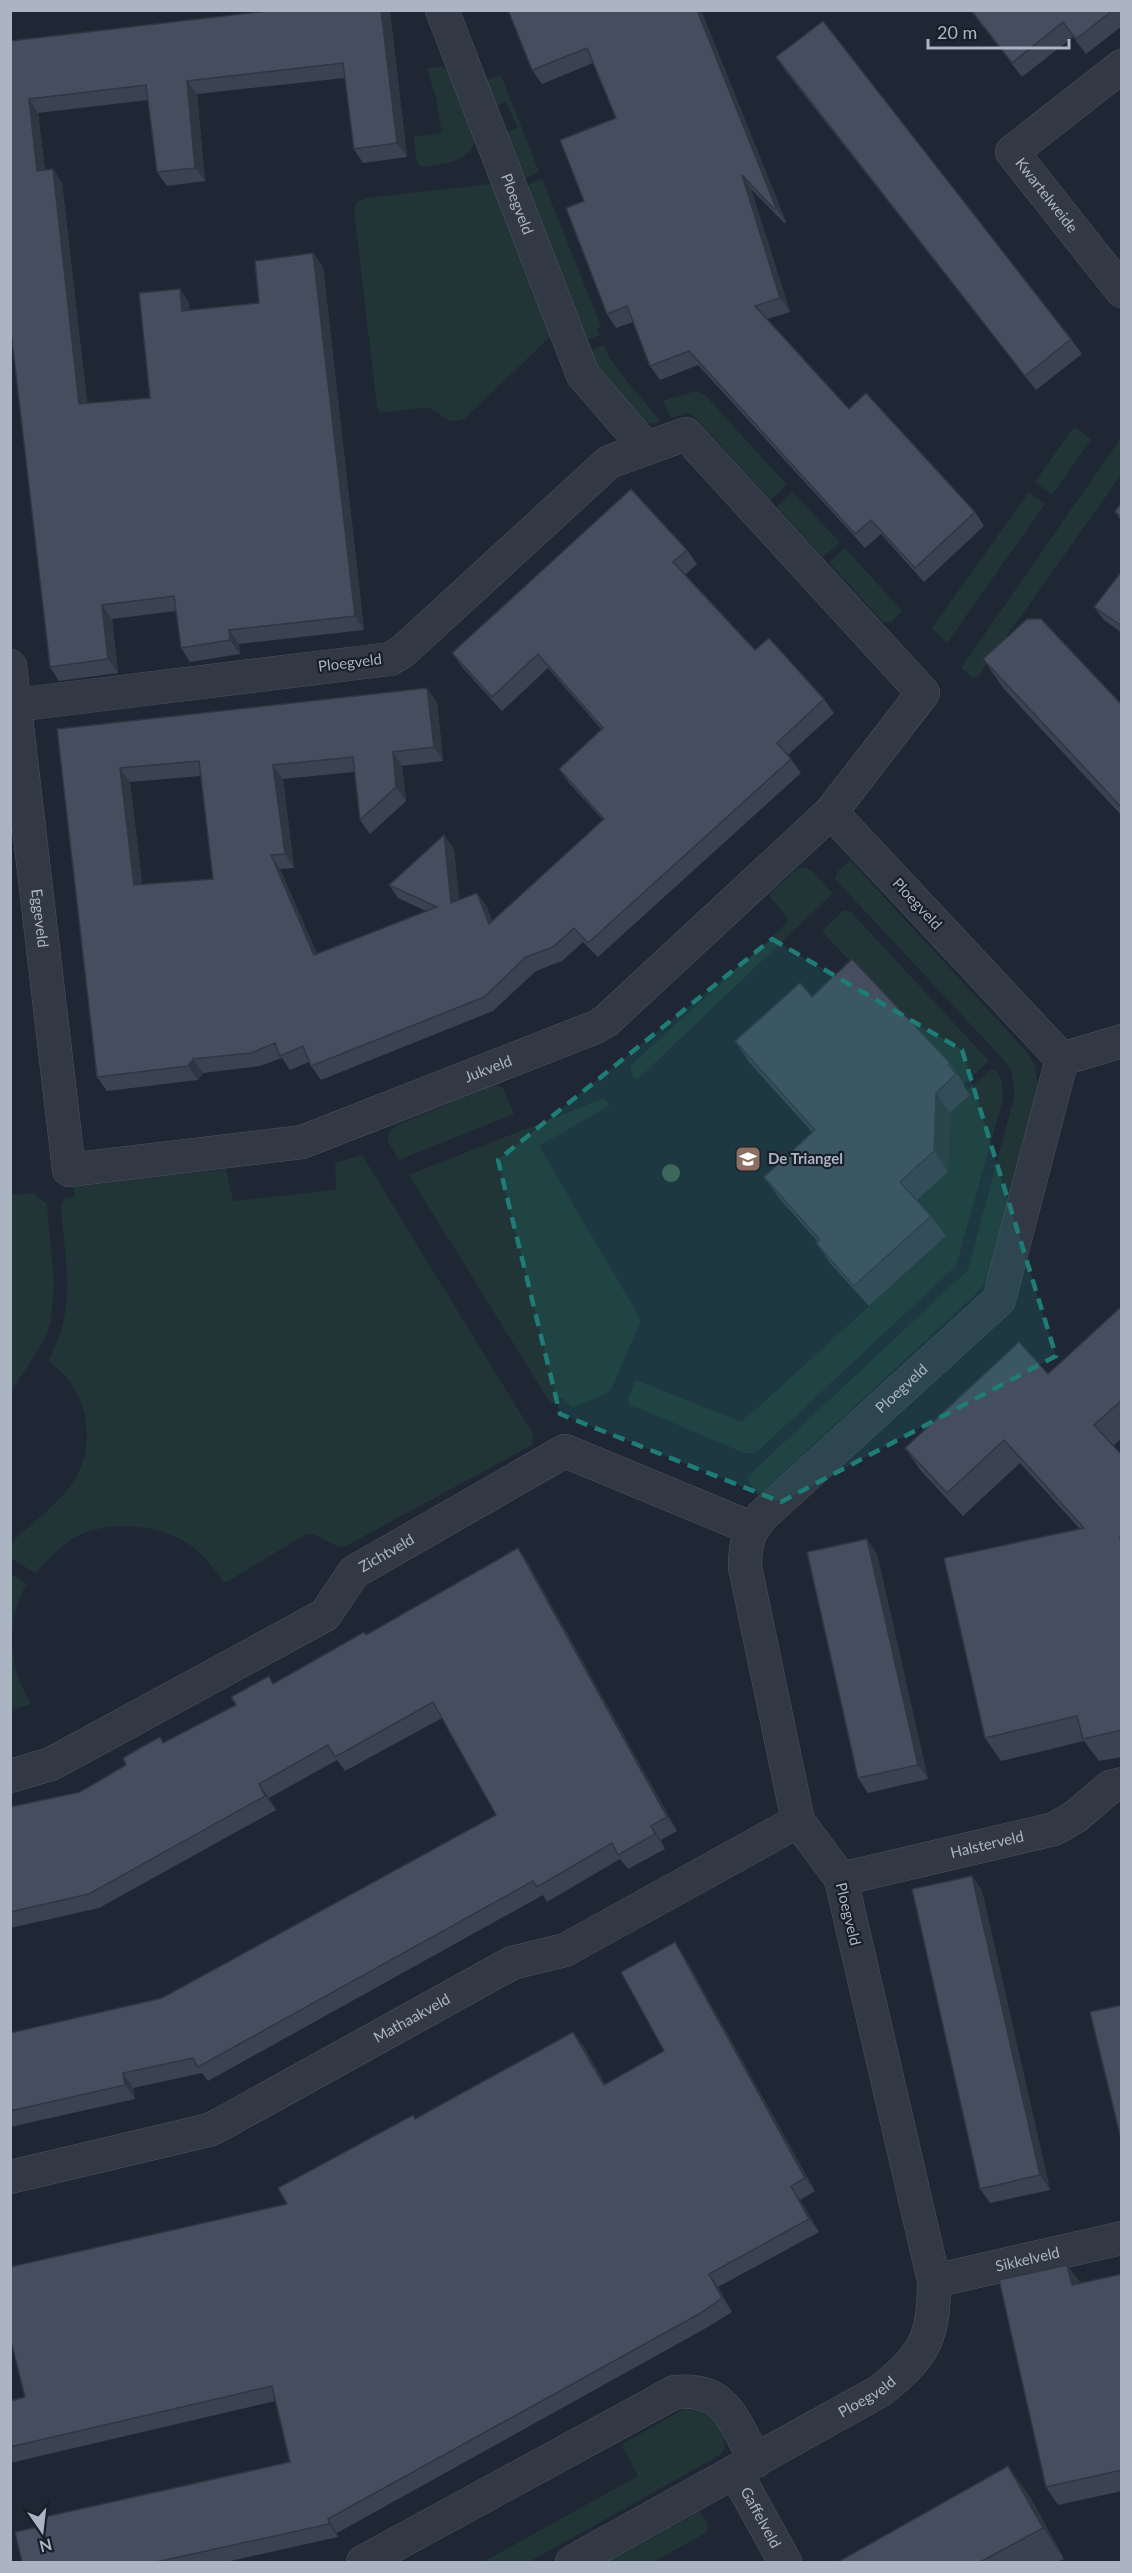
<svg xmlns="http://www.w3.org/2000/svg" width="1132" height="2573" font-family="Lato,sans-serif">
	<rect width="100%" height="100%" fill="#1f2734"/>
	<g fill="#213537">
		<path d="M442 67 447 70 449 74 475 142C467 163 441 164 422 167L417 163 414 137 442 133 436 98 427 68Z"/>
		<path d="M501 75 539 172 523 179 504 133 518 128 506 102 494 107 483 82Z"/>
		<path d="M542 179 601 327 597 329 600 335 586 340 525 186Z"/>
		<path d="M491 184 498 187 552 335 464 419C442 427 443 408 425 408 410 408 395 413 380 412L377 407 354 210 357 202 366 198Z"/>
		<path d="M604 345C613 372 644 397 660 422L646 424 599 369 591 350Z"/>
		<path d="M696 391 705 395 787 485 770 500 695 417 688 413 671 418 663 401Z"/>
		<path d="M1074 427 1091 439 1052 495 1035 482Z"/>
		<path d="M1121 438V475L979 675 973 678 961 668Z"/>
		<path d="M792 492 840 542 823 557 777 507Z"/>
		<path d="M1029 492 1045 504 947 643 932 628Z"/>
		<path d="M845 548 902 611 891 622H883L829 562Z"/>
		<path d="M850 860 1026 1051 1034 1063 1039 1089 989 1276 980 1290 758 1496 748 1480V1476L968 1270 1015 1094 1011 1070 1002 1058 835 879 837 872Z"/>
		<path d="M805 867 811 870 833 893 637 1080 633 1077 630 1066 788 922 787 917 770 897 771 892 797 869Z"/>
		<path d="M844 910 851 912 989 1061 964 1084 822 931Z"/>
		<path d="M992 1069 996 1070 1001 1079 1003 1099 956 1266 759 1450 753 1453H744L629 1404 628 1399 636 1380 742 1422 945 1237 915 1202 948 1172 936 1126 970 1095 967 1090Z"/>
		<path d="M495 1085 503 1088 514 1114 399 1160 387 1140 389 1132 397 1125Z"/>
		<path d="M604 1098 610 1105 539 1146 641 1320 612 1388 607 1393 573 1408 562 1397 551 1404 409 1175Z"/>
		<path d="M362 1155 533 1434 532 1445 344 1547C329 1546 323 1534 306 1534L225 1583C216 1572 208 1560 198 1551 167 1524 108 1517 72 1539 58 1548 47 1562 35 1573L11 1558V1543C30 1524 55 1507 71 1485 94 1454 91 1410 69 1380 64 1373 55 1367 48 1361 77 1310 66 1266 61 1211L62 1203 65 1198 74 1197 73 1187 226 1169 233 1201 336 1190 335 1163Z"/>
		<path d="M33 1193 47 1204 54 1284 51 1320 45 1339 11 1392V1195Z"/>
		<path d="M11 1573 26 1584C6 1623 8 1666 31 1704L11 1710Z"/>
		<path d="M686 2408C709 2407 725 2426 725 2449L720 2455 529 2562H483L638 2476 623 2447 624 2443Z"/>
		<path d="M700 2511 708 2525 707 2532 653 2562H607Z"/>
	</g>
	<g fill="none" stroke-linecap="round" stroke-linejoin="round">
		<g stroke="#4c5461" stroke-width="34">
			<g id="street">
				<path id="s1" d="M442 10 583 375 646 448"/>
				<path id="s2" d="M1122 66 1012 152 1122 291"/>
				<path id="s3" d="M10 666 69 1170 302 1142 596 1027 606 1021 831 812 923 693 686 434 609 462 402 652 390 659 15 705"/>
				<path d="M1062 1059 1122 1041"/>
				<path id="s4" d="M10 1776 51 1764 325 1615 354 1572 565 1451 751 1528"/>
				<path id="s5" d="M841 1879 1054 1829 1075 1817 1110 1787 1122 1784"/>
				<path id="s6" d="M10 2177 209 2130 221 2124 512 1963 565 1950 798 1821"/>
				<path id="s7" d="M934 2281 1122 2238"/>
				<path id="s8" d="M736 2473 785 2562"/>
				<path d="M363 2562 675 2392C728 2387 733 2422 756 2461"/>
				<path id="s9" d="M572 2562 880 2391C925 2355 934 2338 934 2281L841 1879 798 1821 745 1567C745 1545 748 1531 763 1515L999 1300 1062 1059 831 812"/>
			</g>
		</g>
		<use href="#street" stroke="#323945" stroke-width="33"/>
	</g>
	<circle fill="#456255" cx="671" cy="1173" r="9"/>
	<g fill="#3a4352" fill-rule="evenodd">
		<path d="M276 10H388L390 12 407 157 363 163 354 149 345 78 197 94 205 181 167 186 157 172 148 100 38 113 45 170 53 169 62 183 87 403 150 398 180 289 189 303 190 310 259 303 313 253 323 267 364 630 239 644 240 654 190 662 181 648 176 611 112 619 118 673 59 681 50 667 10 41Z"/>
		<path d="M508 10H701L786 222 784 223 751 189 790 312 767 319 849 409 975 512 984 526 924 582 881 534 865 548 698 365 660 380 650 366 633 322 616 328 607 314 584 201 616 118 593 63 542 84 532 70Z"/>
		<path d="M970 10H1122V26L1086 54 1073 37 1022 77Z"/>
		<path d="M776 57 1071 339 1082 354 1036 390 786 72Z"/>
		<path d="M1122 502V522L1115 512Z"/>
		<path d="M687 550 697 564 685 575 755 650 824 699 834 713 788 755 801 773 598 957 583 942 562 961 536 971 493 1011 321 1080 311 1066 309 1062 290 1070 282 1058 260 1066 203 1073 198 1080 107 1091 97 1077 57 729 437 702 443 761 402 766 406 801 370 834 360 820 354 772 283 779 294 868 280 869 317 954 426 911 398 898 389 885 454 849 459 900 477 893 487 907 492 921 603 820 569 783 559 769 602 730 548 668 502 711 462 667 452 653ZM201 776 213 879 142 884 130 782Z"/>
		<path d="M1122 571V633L1104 620 1094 607Z"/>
		<path d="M983 659 1122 705V816L1004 689Z"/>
		<path d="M812 997 950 1063 964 1084H963L970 1095 950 1113 948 1172 917 1200 931 1216 946 1236 869 1306 831 1264 816 1243 818 1242 779 1198 764 1177 812 1132 749 1062 735 1041Z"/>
		<path d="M1122 1306V1438L1113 1446 1122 1455V1757L1099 1761 1084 1741 1001 1761 985 1738 1080 1529 1020 1463 963 1516 921 1471 905 1448 1048 1374Z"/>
		<path d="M518 1548 528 1563 677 1831 661 1840 665 1849 628 1869 620 1859 547 1902 543 1895 208 2081 202 2073 133 2088 135 2099 10 2127V2033L162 1998 496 1815 442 1718 345 1771 337 1760 269 1798 276 1810 99 1908 10 1928V1807L80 1792 126 1765 160 1737 163 1743 236 1705 366 1635Z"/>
		<path d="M877 1554 928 1779 868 1793 858 1778Z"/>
		<path d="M972 1876 982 1891 1050 2190 990 2203 980 2189Z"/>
		<path d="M684 1956 815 2191 800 2200 819 2232 718 2287 732 2312 708 2327 337 2533 338 2537 226 2562H22L42 2526 290 2462 275 2401 10 2463V2401L25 2397 12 2345H10V2267L287 2204 416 2119 583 2045 605 2084 664 2051Z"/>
		<path d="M1122 2274V2491L1058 2505 1046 2487Z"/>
		<path d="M1030 2497 1064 2559 1057 2562H838Z"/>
	</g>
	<g fill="#303742">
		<path d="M381 10H388L390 12 407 157 397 143Z"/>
		<path d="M697 10H701L786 222 776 208Z"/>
		<path d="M187 81 197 94 205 181 195 168Z"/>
		<path d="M29 99 38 113 47 185 37 171Z"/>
		<path d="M53 169 62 183 89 417 79 404Z"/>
		<path d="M742 175 751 189 790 312 780 298Z"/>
		<path d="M313 253 323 267 364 630 355 616Z"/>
		<path d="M180 289 189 303 192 325 182 311Z"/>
		<path d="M102 605 112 619 118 673 108 659Z"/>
		<path d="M229 630 239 644 240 654 230 640Z"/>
		<path d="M427 688 437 702 443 761 434 747Z"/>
		<path d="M393 752 402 766 406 801 396 787Z"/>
		<path d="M273 765 283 779 294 868 285 854Z"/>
		<path d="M120 768 130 782 144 899 134 885Z"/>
		<path d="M444 835 454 849 461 917 451 903Z"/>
		<path d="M271 855 280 869 324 969 314 955Z"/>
		<path d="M477 893 487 907 499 938 489 924Z"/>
		<path d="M193 1059 203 1073 198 1080 188 1066Z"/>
		<path d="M936 1093 950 1113 948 1172 934 1151Z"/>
		<path d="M867 1539 877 1554 928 1779 918 1765Z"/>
		<path d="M518 1548 528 1563 677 1831 667 1817Z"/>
		<path d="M259 1784 269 1798 276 1810 265 1796Z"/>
		<path d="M651 1826 661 1840 665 1849 655 1834Z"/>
		<path d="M972 1876 982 1891 1050 2190 1040 2175Z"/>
		<path d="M675 1942 684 1956 815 2191 805 2178Z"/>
		<path d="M573 2032 583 2045 613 2099 604 2085Z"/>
		<path d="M123 2073 133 2088 135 2099 125 2085Z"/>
		<path d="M791 2186 800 2200 819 2232 809 2219Z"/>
		<path d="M1067 2265 1080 2282 1084 2302 1072 2285Z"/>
		<path d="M709 2274 718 2287 732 2312 722 2298Z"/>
		<path d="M1008 2466 1030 2497 1064 2559 1043 2528Z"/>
		<path d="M328 2519 337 2533 338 2537 329 2524Z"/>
	</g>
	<g fill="#444e5f" stroke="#303742" stroke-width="1.5" fill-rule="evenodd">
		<path d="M276 10H381L397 143 354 149 343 63 187 81 195 168 157 172 146 85 29 99 37 171 53 169 79 404 150 398 139 293 180 289 182 311 259 303 255 261 313 253 355 616 229 630 230 640 181 648 174 596 102 605 108 659 50 667 10 323V41Z"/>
		<path d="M508 10H697L776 208 774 209 742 175 780 298 755 306 849 409 866 393 975 512 915 568 871 520 855 534 689 351 650 366 627 306 607 314 566 208 584 201 560 140 616 118 587 48 532 70Z"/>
		<path d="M971 10H1113L1076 39 1063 22 1012 63Z"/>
		<path d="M823 21 1071 339 1025 376 776 57Z"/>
		<path d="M631 489 687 550 673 562 755 650 769 638 824 699 777 743 791 759 588 943 574 928 553 947 526 957 484 997 311 1066 303 1046 280 1056 275 1043 251 1053 193 1059 188 1066 97 1077 57 729 427 688 434 747 393 752 396 787 360 820 353 757 273 765 285 854 271 855 314 955 437 907 389 885 444 835 451 903 477 893 489 924 604 819 559 769 603 728 538 654 492 697 452 653ZM199 761 213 879 134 885 120 768Z"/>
		<path d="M1122 502V517L1115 512Z"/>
		<path d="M1122 571V626L1094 607Z"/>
		<path d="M1027 619H1041L1122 705V808L983 659Z"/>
		<path d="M852 959 950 1063 948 1064 956 1074 936 1093 934 1151 900 1182 931 1216 854 1286 816 1243 820 1240 764 1177 815 1130 735 1041 800 983 812 997Z"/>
		<path d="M1122 1306V1400L1094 1425 1122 1455V1537H1120L1122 1545V1730L1083 1739 1077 1716 985 1738 944 1558 1084 1528 1004 1440 947 1493 905 1448 1019 1342 1048 1374Z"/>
		<path d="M867 1539 918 1765 858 1778 807 1552Z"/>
		<path d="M518 1548 667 1817 651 1826 655 1834 618 1855 612 1843 537 1887 533 1881 198 2067 193 2058 123 2073 125 2085 10 2111V2033L162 1998 496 1815 433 1702 335 1757 328 1745 259 1784 265 1796 89 1894 10 1912V1807L80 1792 126 1765 123 1758 140 1748 160 1737 163 1743 236 1705 231 1697 269 1676 273 1684 364 1632 366 1635Z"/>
		<path d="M972 1876 1040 2175 980 2189 912 1889Z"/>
		<path d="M675 1942 805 2178 791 2186 809 2219 709 2274 722 2298 699 2314 328 2519 329 2524 156 2562H22L15 2532 42 2526 40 2518 290 2462 272 2386 10 2447V2401L25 2397 10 2337V2267L287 2204 278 2188 413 2115 415 2119 573 2032 604 2085 664 2051 621 1972Z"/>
		<path d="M1122 2005V2143L1090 2012Z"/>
		<path d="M1067 2265 1072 2285 1122 2274V2470L1046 2487 999 2280Z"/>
		<path d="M1008 2466 1043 2528 980 2562H838Z"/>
	</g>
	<path fill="#1f7c76" fill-opacity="0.2" stroke="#1f7c76" stroke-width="4.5" stroke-dasharray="12 8" stroke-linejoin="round" d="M772 939 962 1050 1056 1356 781 1502 560 1414 498 1160Z"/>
	<defs>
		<g id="school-square" transform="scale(1.35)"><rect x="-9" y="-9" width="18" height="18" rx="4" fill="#8d6e63" stroke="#181f29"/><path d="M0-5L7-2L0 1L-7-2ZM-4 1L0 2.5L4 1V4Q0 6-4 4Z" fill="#fff"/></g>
	</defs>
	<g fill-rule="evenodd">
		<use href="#school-square" x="748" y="1159"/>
	</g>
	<g text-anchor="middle" stroke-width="4.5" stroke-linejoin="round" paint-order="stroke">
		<g font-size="15" fill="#abb4c3" stroke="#181f29">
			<text dy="5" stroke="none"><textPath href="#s2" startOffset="195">Kwartelweide</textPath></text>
			<text dy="5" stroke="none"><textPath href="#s1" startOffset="208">Ploegveld</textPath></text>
			<text transform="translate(350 663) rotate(-7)" y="5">Ploegveld</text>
			<text transform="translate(917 904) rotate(47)" y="5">Ploegveld</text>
			<text dy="5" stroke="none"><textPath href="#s3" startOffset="254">Eggeveld</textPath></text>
			<text dy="5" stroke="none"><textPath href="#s3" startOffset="942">Jukveld</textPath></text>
			<text dy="5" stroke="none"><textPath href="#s9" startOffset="1470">Ploegveld</textPath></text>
			<text dy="5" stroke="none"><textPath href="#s4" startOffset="444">Zichtveld</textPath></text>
			<text dy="5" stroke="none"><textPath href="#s5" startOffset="150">Halsterveld</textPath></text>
			<text transform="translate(848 1914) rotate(76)" y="5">Ploegveld</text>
			<text dy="5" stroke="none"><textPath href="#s6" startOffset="436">Mathaakveld</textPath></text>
			<text dy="5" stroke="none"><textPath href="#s7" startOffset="96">Sikkelveld</textPath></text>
			<text dy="5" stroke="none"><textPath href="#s9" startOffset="338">Ploegveld</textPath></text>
			<text dy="5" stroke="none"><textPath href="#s8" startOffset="51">Gaffelveld</textPath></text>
		</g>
		<g font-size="15" font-weight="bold" fill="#abb4c3" stroke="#181f29" text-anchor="start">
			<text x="768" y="1164">De Triangel</text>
		</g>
	</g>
	<rect width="1132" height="2573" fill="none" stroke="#abb4c3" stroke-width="24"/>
	<g transform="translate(42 2531) rotate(166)" stroke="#181f29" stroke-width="4.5" paint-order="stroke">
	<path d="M0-4.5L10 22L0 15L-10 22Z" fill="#abb4c3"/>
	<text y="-9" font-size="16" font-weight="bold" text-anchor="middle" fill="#abb4c3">N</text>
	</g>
	<path d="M928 39v9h141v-9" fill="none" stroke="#abb4c3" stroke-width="3"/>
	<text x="937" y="39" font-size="18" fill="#abb4c3" stroke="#181f29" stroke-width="4.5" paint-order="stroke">20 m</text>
</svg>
